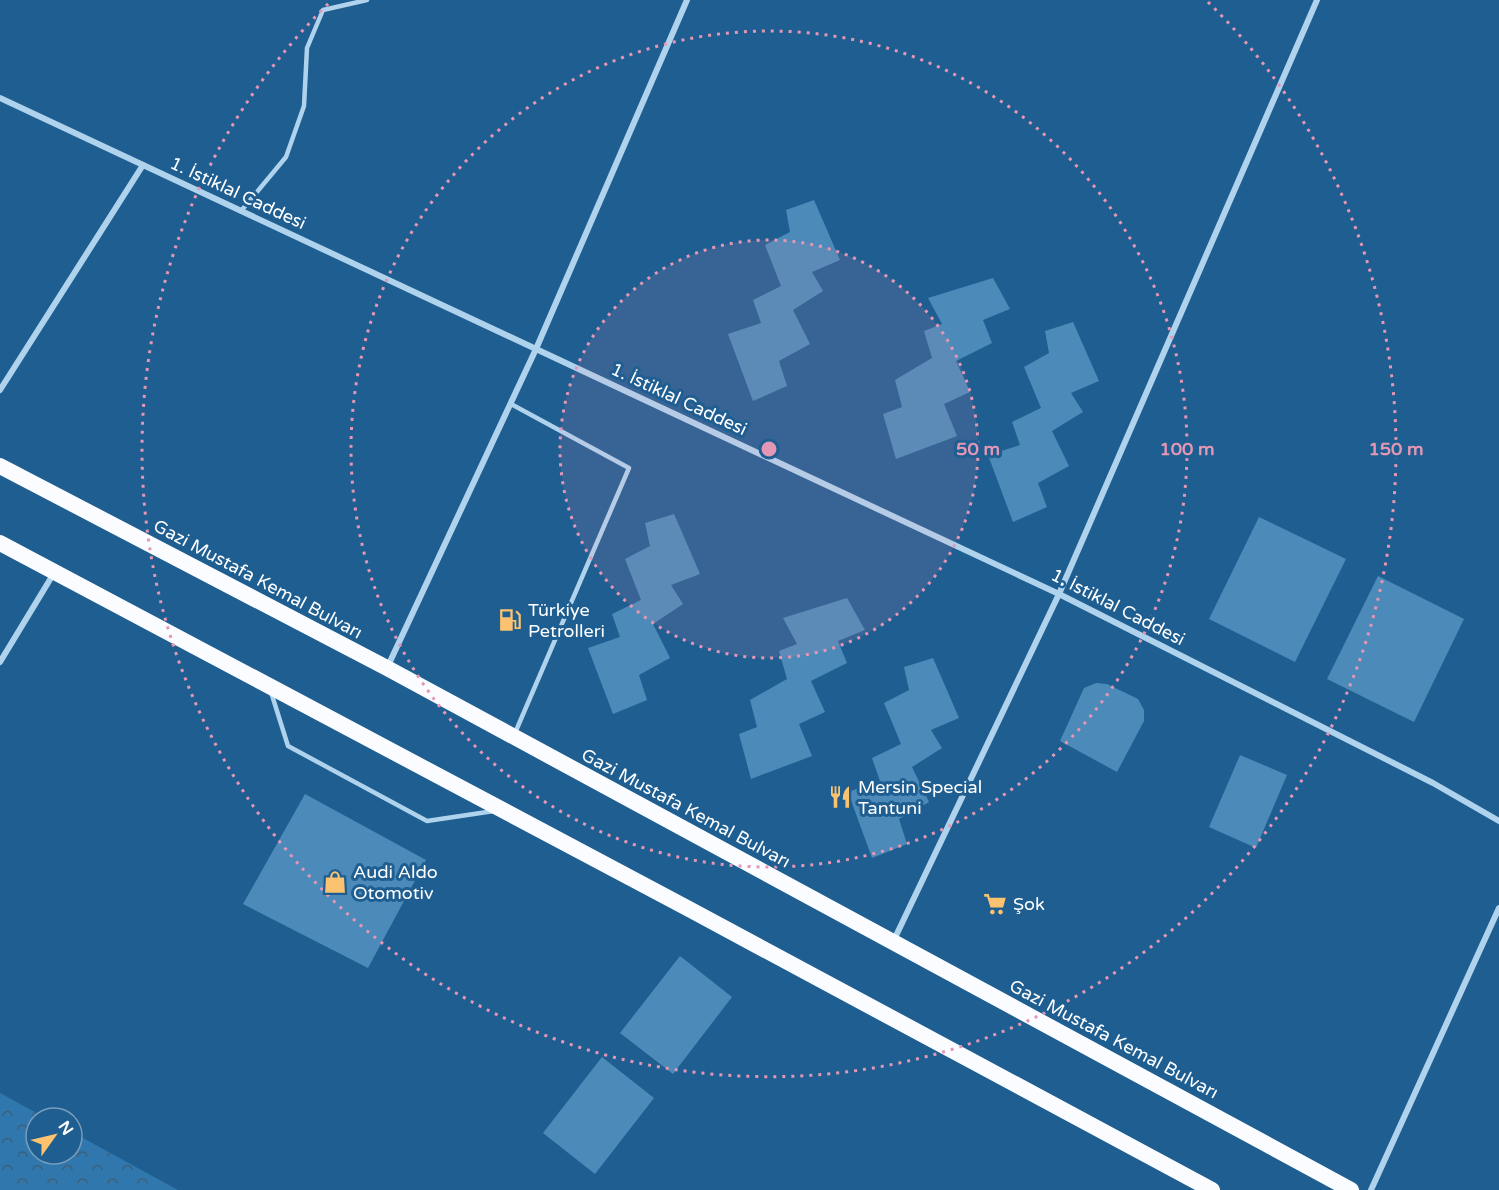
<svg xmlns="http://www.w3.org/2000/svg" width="1499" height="1190" font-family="'Varela Round',sans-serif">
	<defs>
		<pattern id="forest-crowns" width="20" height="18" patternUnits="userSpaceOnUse" patternTransform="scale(1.5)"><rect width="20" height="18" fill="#2f77ac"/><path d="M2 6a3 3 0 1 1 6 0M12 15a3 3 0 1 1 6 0" fill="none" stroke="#3f5f77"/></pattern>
	</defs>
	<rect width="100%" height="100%" fill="#1f5e91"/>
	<path fill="url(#forest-crowns)" d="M0 1093 46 1118H36V1154H72V1132L178 1190H0Z"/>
	<g fill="#4b8ab9">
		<path d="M814 200 840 260 812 272 823 291 793 310 810 344 779 361 787 386 753 401 728 334 761 323 753 300 781 286 765 245 790 232 786 210Z"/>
		<path d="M993 278 1010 309 983 320 992 343 956 361 970 392 944 404 957 436 896 459 883 414 902 407 895 380 932 358 924 331 942 324 928 298Z"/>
		<path d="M1073 322 1099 381 1071 393 1083 412 1052 431 1069 466 1038 483 1047 507 1013 522 988 455 1020 445 1012 422 1041 408 1024 367 1049 353 1045 331Z"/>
		<path d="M674 514 700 574 671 585 683 604 653 624 670 658 639 675 647 700 613 714 588 648 620 637 612 614 641 600 625 559 650 546 645 523Z"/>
		<path d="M1259 517 1346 559 1295 662 1209 619Z"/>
		<path d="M1378 576 1464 619 1414 722 1327 679Z"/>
		<path d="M847 598 865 630 838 641 847 663 811 681 825 712 799 724 812 756 751 779 739 734 757 727 750 700 787 679 779 651 797 644 783 618Z"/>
		<path d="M933 658 959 718 931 730 942 748 912 767 929 802 899 819 907 844 872 858 848 792 880 781 872 758 901 744 884 703 909 690 904 667Z"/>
		<path d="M1096 683 1107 684 1138 699 1144 710V721L1117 772 1060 741 1084 688Z"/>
		<path d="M1240 755 1287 775 1256 848 1209 827Z"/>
		<path d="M305 794 426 860 368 968 243 904Z"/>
		<path d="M680 956 732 997 673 1074 620 1033Z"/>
		<path d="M602 1057 654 1098 595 1174 543 1133Z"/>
	</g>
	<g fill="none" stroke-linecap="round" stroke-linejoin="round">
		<g stroke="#afd3ed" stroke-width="4.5">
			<path d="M241 211 286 157 304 106 307 48 323 10 367 0"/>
			<path d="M511 404 629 468 515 733"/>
			<path d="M271 692 288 746 427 821 494 811"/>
		</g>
		<g stroke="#afd3ed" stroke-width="6">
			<path d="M0 98 1059 594 1433 783 1499 821"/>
			<path d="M0 390 143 165"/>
			<path d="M0 662 54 573"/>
			<path d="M387 668 536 349 687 0"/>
			<path d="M893 942 1059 594 1317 0"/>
			<path d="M1371 1190 1499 908"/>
		</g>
		<g stroke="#fafcff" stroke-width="16">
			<path d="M0 466 387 668 1351 1190"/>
			<path d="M0 543 689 909 1212 1190"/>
		</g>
	</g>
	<circle cx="769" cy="449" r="209" fill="#e497b5" fill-opacity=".12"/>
	<g fill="none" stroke="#e497b5" stroke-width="3" stroke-dasharray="3 6">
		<circle cx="769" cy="449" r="209"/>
		<circle cx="769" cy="449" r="418"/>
		<path d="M1208 2A627 627 0 1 1 330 2"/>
	</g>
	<defs>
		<g id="fuel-bare" transform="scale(1.8)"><path d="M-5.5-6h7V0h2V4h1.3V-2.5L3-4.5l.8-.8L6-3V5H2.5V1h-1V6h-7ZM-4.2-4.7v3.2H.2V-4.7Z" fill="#fbc26f" stroke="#1f5e91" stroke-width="2.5" paint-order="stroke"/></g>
		<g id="restaurant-bare" transform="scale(1.8)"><path d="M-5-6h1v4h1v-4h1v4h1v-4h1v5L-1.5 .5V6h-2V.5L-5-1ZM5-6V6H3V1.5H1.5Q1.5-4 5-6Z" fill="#fbc26f" stroke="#1f5e91" stroke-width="2.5" paint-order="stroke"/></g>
		<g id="shop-bare" transform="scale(1.8)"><path d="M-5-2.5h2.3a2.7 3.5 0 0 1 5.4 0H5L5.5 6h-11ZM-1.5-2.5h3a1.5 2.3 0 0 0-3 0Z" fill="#fbc26f" stroke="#1f5e91" stroke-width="2.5" paint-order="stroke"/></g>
		<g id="supermarket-bare" transform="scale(1.8)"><path d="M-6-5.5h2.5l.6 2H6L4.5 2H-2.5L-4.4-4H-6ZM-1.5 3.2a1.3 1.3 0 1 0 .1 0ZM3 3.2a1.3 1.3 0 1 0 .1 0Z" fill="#fbc26f" stroke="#1f5e91" stroke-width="2.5" paint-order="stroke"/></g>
	</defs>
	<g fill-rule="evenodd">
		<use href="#fuel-bare" x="510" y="620"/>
		<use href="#restaurant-bare" x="840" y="797"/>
		<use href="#shop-bare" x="335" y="882"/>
		<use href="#supermarket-bare" x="995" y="904"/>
	</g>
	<g text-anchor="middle" stroke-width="6" stroke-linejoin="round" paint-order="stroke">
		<g font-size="18" fill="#fff" stroke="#1f5e91">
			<text transform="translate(238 193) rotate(25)" y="6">1. İstiklal Caddesi</text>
			<text transform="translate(679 399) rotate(25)" y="6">1. İstiklal Caddesi</text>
			<text transform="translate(258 579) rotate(28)" y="6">Gazi Mustafa Kemal Bulvarı</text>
			<text transform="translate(1118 607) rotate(27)" y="6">1. İstiklal Caddesi</text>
			<text transform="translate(686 808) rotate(28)" y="6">Gazi Mustafa Kemal Bulvarı</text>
			<text transform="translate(1114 1039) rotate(28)" y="6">Gazi Mustafa Kemal Bulvarı</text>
		</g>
		<g font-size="18" fill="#fff" stroke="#1f5e91" text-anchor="start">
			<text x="528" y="616">Türkiye<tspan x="528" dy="21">Petrolleri</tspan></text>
			<text x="858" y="793">Mersin Special<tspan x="858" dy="21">Tantuni</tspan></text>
			<text x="353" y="878">Audi Aldo<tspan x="353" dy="21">Otomotiv</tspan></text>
			<text x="1013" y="910">Şok</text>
		</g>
	</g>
	<circle cx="769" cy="449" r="9" fill="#e497b5" stroke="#1f5e91" stroke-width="3"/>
	<g font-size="18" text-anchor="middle" font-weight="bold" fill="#e497b5" stroke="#1f5e91" stroke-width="6" stroke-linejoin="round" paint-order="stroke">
		<text x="978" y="455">50 m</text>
		<text x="1187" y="455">100 m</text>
		<text x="1396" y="455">150 m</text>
	</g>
	<g transform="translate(54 1136) rotate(56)"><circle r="28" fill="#1f5e91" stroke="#799ebd" stroke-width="1.5"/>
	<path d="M0-4.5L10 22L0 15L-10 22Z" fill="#fbc26f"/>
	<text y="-9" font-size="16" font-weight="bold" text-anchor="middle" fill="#ffffff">N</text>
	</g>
</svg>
